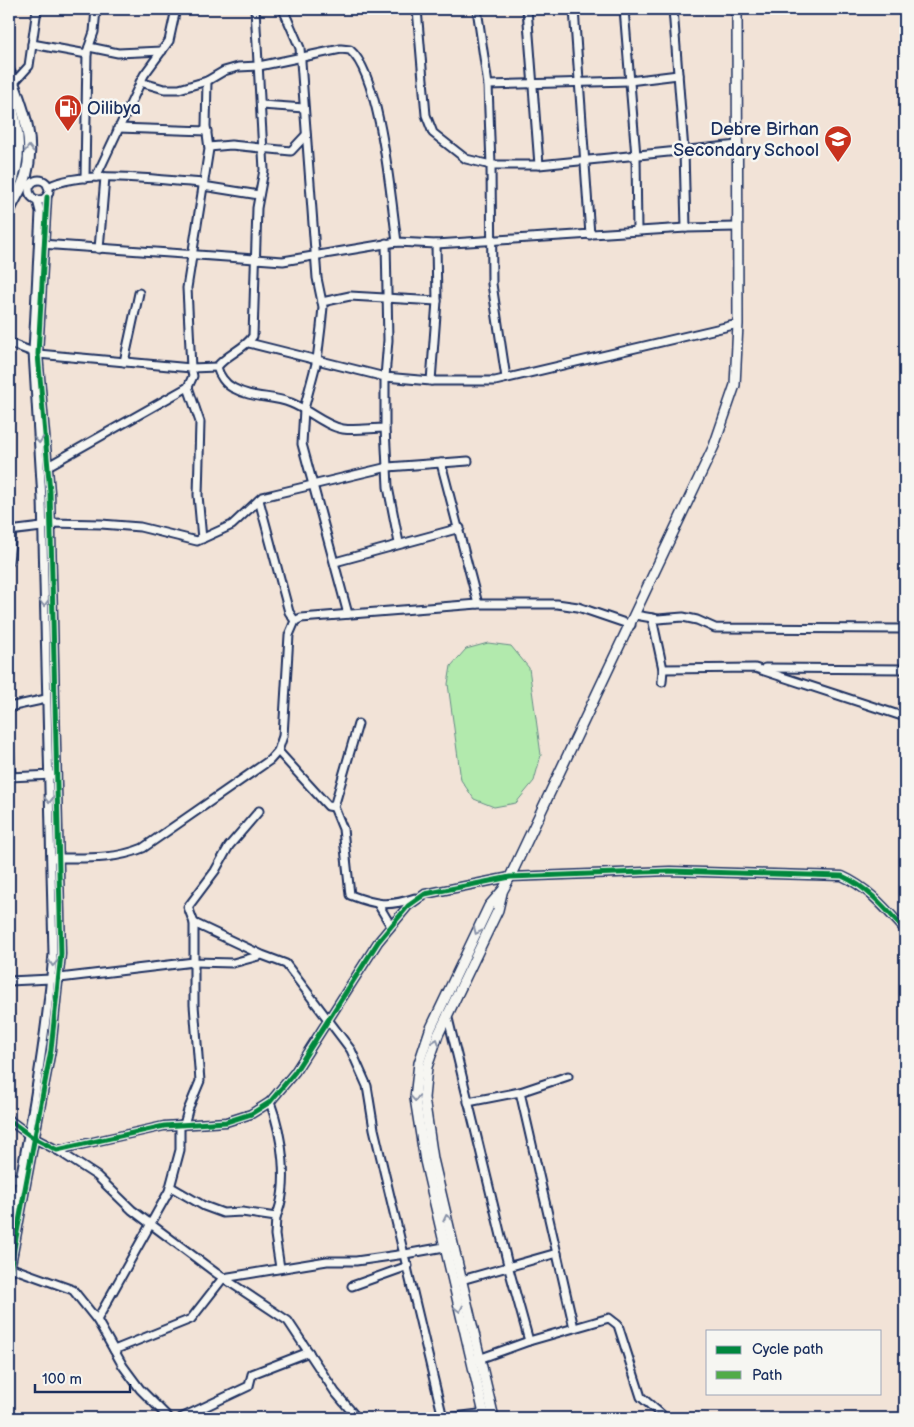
<svg xmlns="http://www.w3.org/2000/svg" width="914" height="1427" font-family="'Balsamiq Sans',sans-serif">
	<rect width="100%" height="100%" fill="#f2e3d7"/>
	<filter id="ink" filterUnits="userSpaceOnUse"><feTurbulence type="fractalNoise" baseFrequency=".02" numOctaves="2"/><feDisplacementMap in="SourceGraphic" scale="10" xChannelSelector="R" yChannelSelector="G"/><feConvolveMatrix kernelMatrix="1 2 1 2 8 2 1 2 1" color-interpolation-filters="sRGB"/></filter>
	<g filter="url(#ink)">
		<path fill="#b2eaad" stroke="#668c86" d="M488 643 511 646 529 668 541 755 534 781 516 803 494 807 474 799 461 780 448 684 451 666 466 649Z"/>
		<g fill="none" stroke-linecap="round" stroke-linejoin="round">
			<g stroke="#1b2f5e" stroke-width="11">
				<g id="minor">
					<path d="M283 9 300 48 317 278 323 307 321 327 317 360 304 409 302 444 348 614"/>
					<path d="M417 9 426 115 433 133 466 159 491 165 488 85 477 9"/>
					<path d="M527 9 539 165"/>
					<path d="M574 9 590 235"/>
					<path d="M624 9 636 156 637 231"/>
					<path d="M673 9 684 151 686 228"/>
					<path d="M32 44 87 54"/>
					<path d="M89 47 118 53 162 51"/>
					<path d="M207 81 206 126 209 149 187 288 191 368 217 367"/>
					<path d="M140 82 164 89H179L207 81 224 71 238 67 259 66 341 49 350 50C381 76 391 200 397 242"/>
					<path d="M488 85 629 81 678 75"/>
					<path d="M9 88 29 66 37 9"/>
					<path d="M261 105 304 108"/>
					<path d="M118 128 207 131"/>
					<path d="M209 147 231 145 291 151 306 135"/>
					<path d="M96 177 144 75 169 41 176 9"/>
					<path d="M85 178 87 52 94 32 96 9"/>
					<circle cx="39" cy="190" r="10"/>
					<path d="M203 186 259 195"/>
					<path d="M48 187C85 168 161 181 203 183"/>
					<path d="M386 243 388 340 385 377 431 381H495L738 324"/>
					<path d="M41 244 283 261 397 242 436 244 686 228 737 227"/>
					<path d="M99 249 105 177"/>
					<path d="M322 302 350 296 437 301"/>
					<path d="M9 343 38 354 191 368 193 376 188 387 48 466"/>
					<path d="M249 343 385 377V428C372 428 356 431 343 429 325 426 309 410 291 403 271 395 253 399 233 388 225 384 219 375 217 367 227 354 245 349 253 336L257 208 264 170 255 9"/>
					<path d="M124 362 139 293"/>
					<path d="M506 378 492 284 491 165H539L738 145"/>
					<path d="M431 381 437 301 436 244"/>
					<path d="M188 387 200 422 198 495 202 539"/>
					<path d="M385 428 388 487 399 543"/>
					<path d="M441 463 478 604"/>
					<path d="M259 500 289 612 295 621"/>
					<path d="M9 531 42 527 50 523 101 524 140 527 197 541 232 525 262 497 388 467 468 461"/>
					<path d="M9 562 12 531"/>
					<path d="M335 562 460 528"/>
					<path d="M635 615 658 619 683 617 697 620 715 628 905 629"/>
					<path d="M652 618 663 669 662 682"/>
					<path d="M765 668 905 669"/>
					<path d="M663 669 755 668 905 717"/>
					<path d="M9 707 46 699"/>
					<path d="M358 724 334 807 343 829 350 895C376 905 388 907 415 898"/>
					<path d="M9 742 11 777"/>
					<path d="M278 751 328 806 334 807"/>
					<path d="M9 777 53 775"/>
					<path d="M54 858C85 858 114 860 143 848L270 760 278 751 283 736 289 635 295 621 301 618 478 604H557L578 607 631 625"/>
					<path d="M378 904 391 926"/>
					<path d="M194 923 188 907 215 871 229 846 259 811"/>
					<path d="M262 955 194 923V962L233 963 262 955 286 964 351 1050 367 1086 374 1129 443 1418"/>
					<path d="M9 981 51 979 194 962V1005L200 1081 188 1110 184 1125"/>
					<path d="M447 1014 509 1269 529 1341"/>
					<path d="M520 1092 574 1328"/>
					<path d="M270 1102C282 1134 290 1186 276 1217"/>
					<path d="M468 1102 520 1092 568 1076"/>
					<path d="M9 1120 32 1137 57 1150 164 1126 226 1122 251 1114 270 1102 295 1072 378 942 408 906 425 894 510 877 670 871 842 876C869 888 885 908 905 930"/>
					<path d="M57 1150 97 1176 132 1210 216 1273 288 1321 335 1392 357 1418"/>
					<path d="M9 1176 20 1180"/>
					<path d="M171 1187 204 1206 223 1213 242 1212 276 1217 275 1235 280 1268"/>
					<path d="M9 1237C27 1143 45 1050 53 954L42 499 33 352 40 212 37 200"/>
					<path d="M9 1267 73 1290 97 1320 169 1191 180 1150V1125"/>
					<path d="M9 1275 51 1050 61 954 50 492 38 354 47 197"/>
					<path d="M458 1281 557 1253"/>
					<path d="M352 1286 408 1266"/>
					<path d="M97 1320 123 1366 140 1389 169 1418"/>
					<path d="M114 1350 191 1319 223 1278 327 1261H356L405 1254 450 1246"/>
					<path d="M476 1360 529 1341 609 1318 618 1325 641 1397 662 1415 660 1418"/>
					<path d="M181 1418 249 1386 252 1374 309 1352"/>
					<path d="M446 1418 487 1413"/>
				</g>
			</g>
			<g stroke="#1b2f5e" stroke-width="12">
				<g id="major">
					<path d="M485 1418 425 1161 415 1098 419 1063 430 1030 489 906 503 890 510 877 714 446 735 385 738 324 737 9"/>
					<path d="M494 1418 433 1159 424 1098 427 1067 438 1035 498 910 502 893"/>
				</g>
			</g>
			<g stroke="#1b2f5e" stroke-width="14">
				<g id="highway">
					<path d="M9 72C22 106 36 139 26 175 23 187 14 199 9 211"/>
					<path d="M9 100C20 131 22 159 9 190"/>
				</g>
			</g>
			<use href="#minor" stroke="#f6f6f2" stroke-width="7"/>
			<use href="#major" stroke="#f6f6f2" stroke-width="9"/>
			<use href="#highway" stroke="#f6f6f2" stroke-width="10"/>
			<path stroke="#52ab49" stroke-width="4" stroke-dasharray="8 4" stroke-linecap="butt" d="M9 1207 14 1208"/>
			<g stroke="#f6f6f2" stroke-width="8">
				<g id="cycleway">
					<path d="M9 1120 32 1137 57 1150 164 1126 226 1122 251 1114 270 1102 295 1072 378 942 408 906 425 894 510 877 670 871 842 876C869 888 885 908 905 930"/>
					<path d="M9 1275 51 1050 61 954 50 492 38 354 47 197"/>
				</g>
			</g>
			<use href="#cycleway" stroke="#00873e" stroke-width="5"/>
		</g>
		<defs><path id="oneway-chevron" d="M-2-3.5L2.5 0L-2 3.5" fill="none" stroke-width="1.6" stroke-linecap="round" stroke-linejoin="round" transform="scale(1.25)"/></defs>
		<g stroke="#8892a8">
			<use href="#oneway-chevron" transform="translate(29 149) rotate(-90)"/>
			<use href="#oneway-chevron" transform="translate(39 440) rotate(86)"/>
			<use href="#oneway-chevron" transform="translate(44 603) rotate(89)"/>
			<use href="#oneway-chevron" transform="translate(49 800) rotate(88)"/>
			<use href="#oneway-chevron" transform="translate(477 931) rotate(115)"/>
			<use href="#oneway-chevron" transform="translate(53 963) rotate(95)"/>
			<use href="#oneway-chevron" transform="translate(436 1042) rotate(-71)"/>
			<use href="#oneway-chevron" transform="translate(415 1098) rotate(86)"/>
			<use href="#oneway-chevron" transform="translate(447 1218) rotate(-103)"/>
			<use href="#oneway-chevron" transform="translate(459 1309) rotate(77)"/>
		</g>
	</g>
	<defs>
		<g id="fuel-pin" transform="scale(1.4375)"><path d="M0 17L-7.5 6A9.5 9.5 0 1 1 7.5 6Z" fill="#c8321e" stroke="#f6f6f2"/><path d="M-5.5-6h7V0h2V4h1.3V-2.5L3-4.5l.8-.8L6-3V5H2.5V1h-1V6h-7ZM-4.2-4.7v3.2H.2V-4.7Z" fill="#fff"/></g>
		<g id="school-pin" transform="scale(1.4375)"><path d="M0 17L-7.5 6A9.5 9.5 0 1 1 7.5 6Z" fill="#c8321e" stroke="#f6f6f2"/><path d="M0-5L7-2L0 1L-7-2ZM-4 1L0 2.5L4 1V4Q0 6-4 4Z" fill="#fff"/></g>
	</defs>
	<g fill-rule="evenodd">
		<use href="#fuel-pin" x="68" y="108"/>
		<use href="#school-pin" x="838" y="139"/>
	</g>
	<g text-anchor="middle" stroke-width="5" stroke-linejoin="round" paint-order="stroke">
		<g font-size="18" fill="#1b2f5e" stroke="#f6f6f2" text-anchor="start">
			<text x="87" y="114">Oilibya</text>
			<text x="819" y="135" text-anchor="end">Debre Birhan<tspan x="819" dy="21">Secondary School</tspan></text>
		</g>
	</g>
	<rect width="914" height="1427" fill="none" stroke="#f6f6f2" stroke-width="30"/>
	<rect x="15" y="15" width="884" height="1397" fill="none" stroke="#1b2f5e" stroke-width="2" filter="url(#ink)"/>
	<rect x="706" y="1330" width="175" height="65" fill="#f6f6f2" stroke="#9ea6b7"/>
	<rect x="716" y="1346" width="25" height="8" fill="#00873e" stroke="#9ea6b7"/>
	<text x="752" y="1354" font-size="15" fill="#1b2f5e">Cycle path</text>
	<rect x="716" y="1371" width="25" height="8" fill="#52ab49" stroke="#9ea6b7"/>
	<text x="752" y="1380" font-size="15" fill="#1b2f5e">Path</text>
	<path d="M35 1384v8h95v-8" fill="none" stroke="#1b2f5e" stroke-width="2.5"/>
	<text x="42" y="1384" font-size="15" fill="#1b2f5e" stroke="#f6f6f2" stroke-width="4" paint-order="stroke">100 m</text>
</svg>
